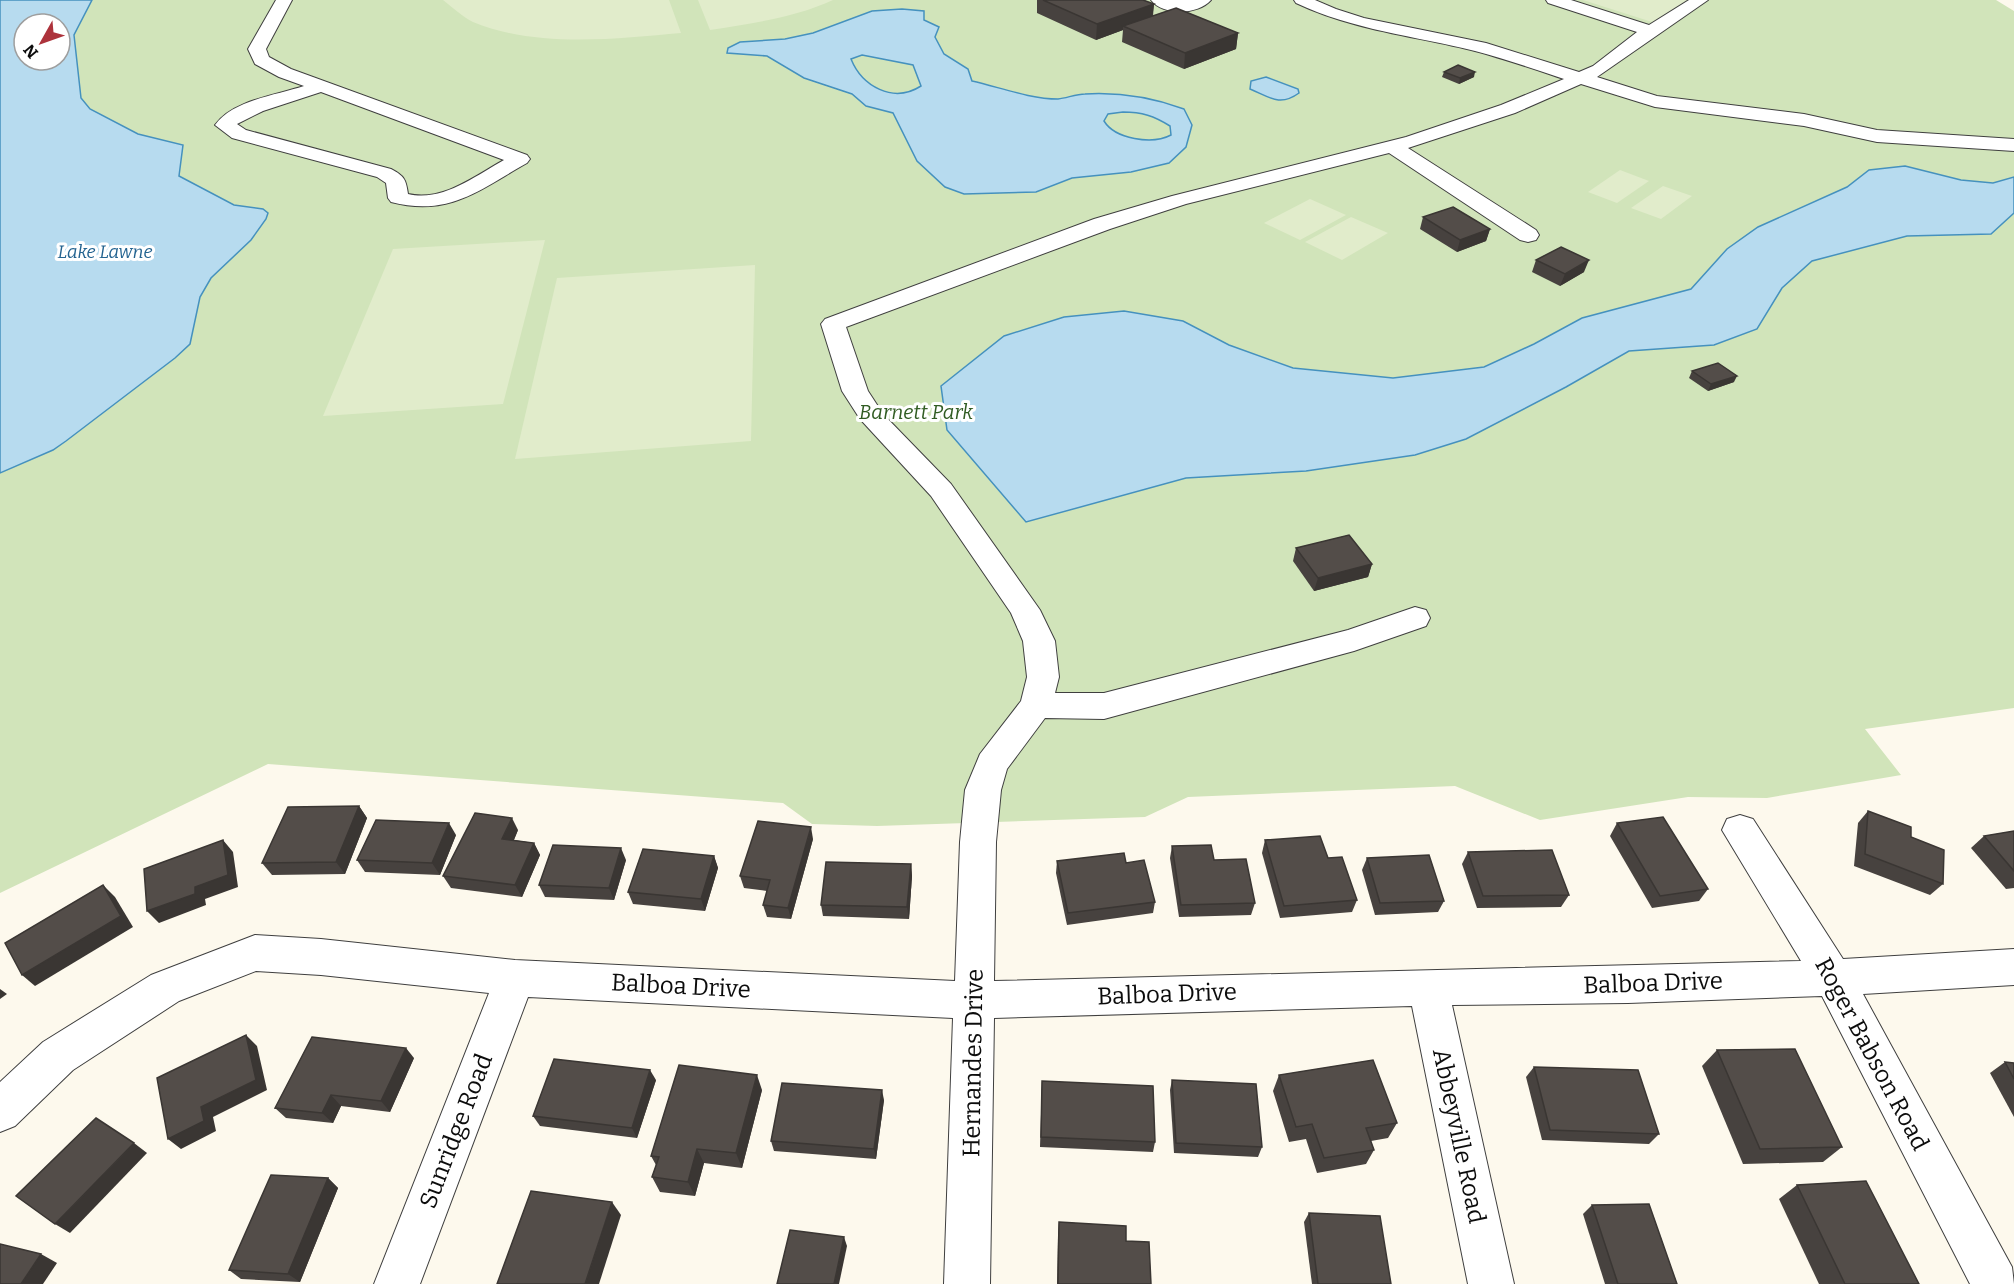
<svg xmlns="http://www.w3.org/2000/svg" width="2014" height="1284" font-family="Bitter,serif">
	<rect width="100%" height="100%" fill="#fdf9ed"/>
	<path fill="#d1e4ba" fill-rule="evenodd" d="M0 0H1996L2014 11V708L1865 729 1901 775 1767 798 1688 797 1540 820 1455 786 1188 797 1145 817 877 826 812 824 783 803 268 764 0 893ZM24 24H60V60H24Z"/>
	<g fill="#e1eccb">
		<path d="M443 0H669L681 33C615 39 536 48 473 22 463 17 452 7 443 0Z"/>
		<path d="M698 0H833C794 18 752 23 710 30Z"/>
		<path d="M1583 0H1690L1652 22Z"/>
		<path d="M1620 170 1649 181 1617 203 1588 192Z"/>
		<path d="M1663 186 1692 196 1661 219 1631 208Z"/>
		<path d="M1310 199 1346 215 1300 240 1264 223Z"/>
		<path d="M1351 217 1388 233 1342 260 1305 242Z"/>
		<path d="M545 240 503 404 323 416 393 249Z"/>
		<path d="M755 265 751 441 515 459 557 278Z"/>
	</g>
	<g fill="#b7dbef" stroke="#4591be" stroke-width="1.5" fill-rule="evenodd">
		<path d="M0 0H92L74 35 81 98 90 109 138 134 183 145 179 176 234 205 263 209 268 213 266 219 251 240 211 278 200 297 190 344 175 358 66 441 53 450 0 473ZM24 24H60V60H24Z"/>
		<path d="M902 9 924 11V20L939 27 935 37 944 54 968 69 972 81C999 87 1030 99 1058 99 1067 98 1076 94 1085 94 1119 92 1151 97 1184 109L1192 125 1186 147 1169 163 1131 172 1072 178 1036 192 964 194 945 187 917 161 893 113 866 106 852 94 804 78 767 56 727 53 728 48 740 42 785 39 813 33 872 11ZM862 55 913 65 921 86C893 104 862 86 851 59ZM1123 112C1142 112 1154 116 1170 126L1171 135C1152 145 1115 139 1104 121L1108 114Z"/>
		<path d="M1266 77 1298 89 1299 93C1280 107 1269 97 1250 89L1251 81Z"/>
		<path d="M1905 166 1961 180 1993 183 2014 177V213L1991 234 1907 236 1812 261 1782 288 1757 329 1714 345 1629 351 1566 387 1466 439 1415 455 1306 471 1186 478 1026 522 947 430 941 386 1004 336 1064 317 1124 311 1183 321 1229 345 1293 368 1393 378 1484 367 1534 344 1582 318 1691 289 1727 249 1758 227 1847 187 1869 170Z"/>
	</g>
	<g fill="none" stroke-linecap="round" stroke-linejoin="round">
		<g stroke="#3f3f3f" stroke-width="2">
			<g id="minor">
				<path d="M276 0H292L266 49 269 57 291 69 527 155 530 159 527 163C479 190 449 217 391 202L388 198 386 183 377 177 232 138 215 125C233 100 277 95 304 86L279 77 255 64 248 49ZM321 92 504 160C475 176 443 202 408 194 406 179 404 176 391 169L246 130 237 124 263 111Z"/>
				<path d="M1151 0H1211C1198 15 1163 16 1151 0Z"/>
				<path d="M1294 0H1315L1336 9 1364 18 1486 43 1579 72 1593 66 1637 32 1548 3 1546 0H1571L1649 25 1689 0H1708L1597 77 1657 96 1804 114 1877 130 2014 139V151L1877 142 1804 126 1655 107 1581 84 1515 113 1408 148 1536 230 1539 235 1536 240 1528 242 1520 240 1389 153 1186 204 1110 229 846 327 868 391 883 414 951 484 1040 610 1055 641 1059 677 1055 693H1104L1348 630 1415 607 1426 610 1430 618 1426 626 1354 651 1104 719 1045 718 1007 769 1001 790 996 842 994 981 1801 961 1722 830 1727 819 1740 815 1753 819 1843 959 2014 949V985L1863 994 2012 1267 2014 1284H1970L1822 996 1628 1003 1452 1005 1514 1284H1468L1412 1006 994 1018 990 1284H944L953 1018 528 997 420 1284H374L489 993 321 975 256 971 179 1001 73 1070 15 1126 0 1132V1082L43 1042 151 975 255 935 321 939 515 960 955 981 960 842 965 790 980 754 1021 701 1027 677 1023 641 1011 613 931 496 860 419 842 391 821 324 825 319 1094 219 1172 196 1406 137 1501 105 1564 79C1534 69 1505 59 1475 51 1415 36 1353 30 1296 3Z"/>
			</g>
		</g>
		<use href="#minor" fill="#fff" fill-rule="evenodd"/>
	</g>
	<g fill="#47423f">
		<path d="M1037 0H1143L1154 4 1153 16 1238 33 1236 49 1184 69 1122 42 1123 30 1096 40 1037 13Z"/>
		<path d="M1444 72 1474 77 1459 84 1442 77Z"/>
		<path d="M1423 217 1490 229 1486 241 1457 252 1420 229Z"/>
		<path d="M1536 260 1584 272 1560 286 1532 272Z"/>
		<path d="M1692 371 1734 382 1708 391 1689 378Z"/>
		<path d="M1296 548 1372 564 1368 577 1314 591 1293 561Z"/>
		<path d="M359 806 367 818 345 874 272 875 262 863Z"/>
		<path d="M1868 811 1911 837 1943 884 1930 895 1854 866 1858 823Z"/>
		<path d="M1617 823 1708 889 1699 901 1652 908 1610 836Z"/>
		<path d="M518 830 514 840 534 843 540 855 522 897 451 888 443 876Z"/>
		<path d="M2014 831V888L2006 889 1971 848 1984 836Z"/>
		<path d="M456 835 440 875 365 872 357 860Z"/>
		<path d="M813 839 791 919 767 917 763 905 767 891 744 888 740 876Z"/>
		<path d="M1265 840 1357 900 1352 912 1280 918 1262 853Z"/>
		<path d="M1172 846 1214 860 1255 903 1251 915 1179 917 1170 858Z"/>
		<path d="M1468 852 1569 895 1561 907 1477 908 1462 864Z"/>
		<path d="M714 856 718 868 705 911 633 904 628 892Z"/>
		<path d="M1367 858 1444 901 1438 912 1375 915 1362 870Z"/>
		<path d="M626 860 614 900 545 897 539 885Z"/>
		<path d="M1057 861 1126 863 1155 902 1153 913 1067 925 1056 873Z"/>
		<path d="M911 864 912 876 909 919 823 916 821 905Z"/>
		<path d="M1717 1050 1842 1147 1823 1162 1743 1164 1702 1066Z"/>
		<path d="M414 1058 390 1112 341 1106 333 1123 286 1118 275 1108Z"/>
		<path d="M2005 1062 2014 1063V1117L1990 1073Z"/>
		<path d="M1534 1067 1659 1134 1649 1144 1542 1140 1526 1077Z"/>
		<path d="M1279 1075 1397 1123 1388 1138 1371 1141 1374 1150 1366 1164 1317 1173 1306 1139 1289 1142 1273 1091Z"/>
		<path d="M656 1080 637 1138 540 1126 533 1116Z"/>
		<path d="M1172 1080 1262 1147 1258 1157 1174 1153 1170 1090Z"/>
		<path d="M1042 1081 1155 1142 1153 1152 1040 1147Z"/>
		<path d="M762 1090 742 1168 704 1163 695 1196 660 1192 652 1177 656 1165 651 1156Z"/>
		<path d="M884 1100 876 1159 774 1151 771 1141Z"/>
		<path d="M328 1178 338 1188 300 1282 241 1279 229 1270Z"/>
		<path d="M1797 1185 1919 1284H1819L1779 1199Z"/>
		<path d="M1592 1205 1677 1284H1605L1583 1214Z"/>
		<path d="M1309 1213 1391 1284H1312L1304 1222Z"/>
		<path d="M1059 1222 1126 1241 1151 1284H1057L1058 1235Z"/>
	</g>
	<g fill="#3a3633">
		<path d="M1154 4 1152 19 1123 26V30L1096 40 1097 24Z"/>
		<path d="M1238 33 1236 49 1184 69 1185 53Z"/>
		<path d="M1475 72 1474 77 1459 84 1460 78Z"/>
		<path d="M1490 229 1486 241 1457 252 1460 240Z"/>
		<path d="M1589 260 1584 272 1560 286 1565 274Z"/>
		<path d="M1737 376 1734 382 1708 391 1711 384Z"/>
		<path d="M1372 564 1368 577 1314 591 1318 578Z"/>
		<path d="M359 806 367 818 345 874 336 862Z"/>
		<path d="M512 818 518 830 509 851 502 839Z"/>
		<path d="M449 823 456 835 440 875 432 863Z"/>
		<path d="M811 827 813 839 791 919 788 908Z"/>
		<path d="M223 840 233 852 238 887 205 899 206 905 159 923 147 911 195 887Z"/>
		<path d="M534 843 540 855 522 897 515 885Z"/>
		<path d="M621 848 626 860 614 900 609 888Z"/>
		<path d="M714 856 718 868 705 911 701 899Z"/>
		<path d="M911 864 912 876 909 919 907 907Z"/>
		<path d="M103 885 115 897 133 927 35 986 22 975Z"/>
		<path d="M0 989 7 994 0 999Z"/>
		<path d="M246 1035 257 1046 267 1090 213 1117 216 1131 181 1149 168 1139 201 1107Z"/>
		<path d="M406 1048 414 1058 390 1112 381 1101Z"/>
		<path d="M650 1070 656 1080 637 1138 632 1128Z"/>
		<path d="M757 1075 762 1090 742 1168 736 1153Z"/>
		<path d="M882 1090 884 1100 876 1159 874 1149Z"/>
		<path d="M331 1095 341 1106 333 1123 322 1113Z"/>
		<path d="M134 1143 147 1153 70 1233 55 1224Z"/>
		<path d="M697 1149 704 1163 695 1196 688 1182Z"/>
		<path d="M328 1178 338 1188 300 1282 288 1274Z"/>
		<path d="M612 1202 621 1215 599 1284H585Z"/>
		<path d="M844 1237 847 1246 839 1284H834Z"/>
		<path d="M41 1254 57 1263 43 1284H21Z"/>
	</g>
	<g fill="#534d49" stroke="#3a3633" stroke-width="1.5">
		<path d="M1043 0H1143L1154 4 1097 24Z"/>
		<path d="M1176 8 1238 33 1185 53 1123 26Z"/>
		<path d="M1458 65 1475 72 1460 78 1444 72Z"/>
		<path d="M1453 207 1490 229 1460 240 1423 217Z"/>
		<path d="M1561 247 1589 260 1565 274 1536 260Z"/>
		<path d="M1718 363 1737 376 1711 384 1692 371Z"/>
		<path d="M1349 535 1372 564 1318 578 1296 548Z"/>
		<path d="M359 806 336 862 262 863 288 807Z"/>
		<path d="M1868 811 1911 827V837L1944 850 1943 884 1865 854Z"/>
		<path d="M475 813 512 818 502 839 534 843 515 885 443 876Z"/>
		<path d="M1663 817 1708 889 1660 896 1617 823Z"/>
		<path d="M376 820 449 823 432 863 357 860Z"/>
		<path d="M758 821 811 827 788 908 763 905 770 880 740 876Z"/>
		<path d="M2014 831V871L1984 836Z"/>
		<path d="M1320 836 1328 858 1342 857 1357 900 1284 906 1265 840Z"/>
		<path d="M223 840 228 875 195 887V894L147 911 144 869Z"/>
		<path d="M553 845 621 848 609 888 539 885Z"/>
		<path d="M1211 845 1214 860 1246 859 1255 903 1181 905 1172 846Z"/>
		<path d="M643 849 714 856 701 899 628 892Z"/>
		<path d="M1552 850 1569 895 1483 896 1468 852Z"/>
		<path d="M1124 853 1126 863 1144 860 1155 902 1068 913 1057 861Z"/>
		<path d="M1429 855 1444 901 1380 903 1367 858Z"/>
		<path d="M826 862 911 864 907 907 821 905Z"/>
		<path d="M103 885 121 916 22 975 5 943Z"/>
		<path d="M246 1035 256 1080 201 1107 204 1121 168 1139 157 1078Z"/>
		<path d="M312 1037 406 1048 381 1101 331 1095 322 1113 275 1108Z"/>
		<path d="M1795 1049 1842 1147 1760 1149 1717 1050Z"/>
		<path d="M554 1059 650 1070 632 1128 533 1116Z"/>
		<path d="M1373 1060 1397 1123 1366 1128 1374 1150 1324 1158 1312 1124 1296 1127 1279 1075Z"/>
		<path d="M2005 1062 2014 1063V1079Z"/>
		<path d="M679 1065 757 1075 736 1153 697 1149 688 1182 652 1177 659 1157 651 1156Z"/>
		<path d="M1534 1067 1638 1070 1659 1134 1550 1130Z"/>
		<path d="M1172 1080 1256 1084 1262 1147 1176 1143Z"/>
		<path d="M1042 1081 1153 1086 1155 1142 1041 1137Z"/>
		<path d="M782 1083 882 1090 874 1149 771 1141Z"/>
		<path d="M96 1118 134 1143 55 1224 16 1196Z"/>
		<path d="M271 1175 328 1178 288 1274 229 1270Z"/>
		<path d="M1866 1181 1919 1284H1845L1797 1185Z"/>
		<path d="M531 1191 612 1202 585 1284H497Z"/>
		<path d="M1649 1204 1677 1284H1618L1592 1205Z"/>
		<path d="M1309 1213 1380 1216 1391 1284H1318Z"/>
		<path d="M1059 1222 1126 1226V1241L1149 1242 1151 1284H1058Z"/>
		<path d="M790 1230 844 1237 834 1284H777Z"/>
		<path d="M0 1244 41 1254 21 1284H0Z"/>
	</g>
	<g text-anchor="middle" stroke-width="6" stroke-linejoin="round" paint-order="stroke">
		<g font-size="18" font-style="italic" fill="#236390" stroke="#fff">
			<text x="105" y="258">Lake Lawne</text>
		</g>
		<g font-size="20" font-style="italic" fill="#315c23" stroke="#fff">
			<text x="916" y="419">Barnett Park</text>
		</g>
		<g font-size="24" fill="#0c0c0c" stroke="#fff">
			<text transform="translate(1653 983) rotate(-2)" y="8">Balboa Drive</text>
			<text transform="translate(681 986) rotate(3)" y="8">Balboa Drive</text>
			<text transform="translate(1167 994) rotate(-2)" y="8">Balboa Drive</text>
			<text transform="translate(1872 1054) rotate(62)" y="8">Roger Babson Road</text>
			<text transform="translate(973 1063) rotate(-89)" y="8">Hernandes Drive</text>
			<text transform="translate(456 1131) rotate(-69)" y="8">Sunridge Road</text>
			<text transform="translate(1459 1136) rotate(78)" y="8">Abbeyville Road</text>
		</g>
	</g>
	<g transform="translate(42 42) rotate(230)"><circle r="28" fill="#ffffff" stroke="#9e9e9e" stroke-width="1.5"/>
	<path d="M0-4.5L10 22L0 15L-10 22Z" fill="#ad333c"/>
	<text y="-9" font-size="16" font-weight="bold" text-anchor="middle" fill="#0c0c0c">N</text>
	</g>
</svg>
